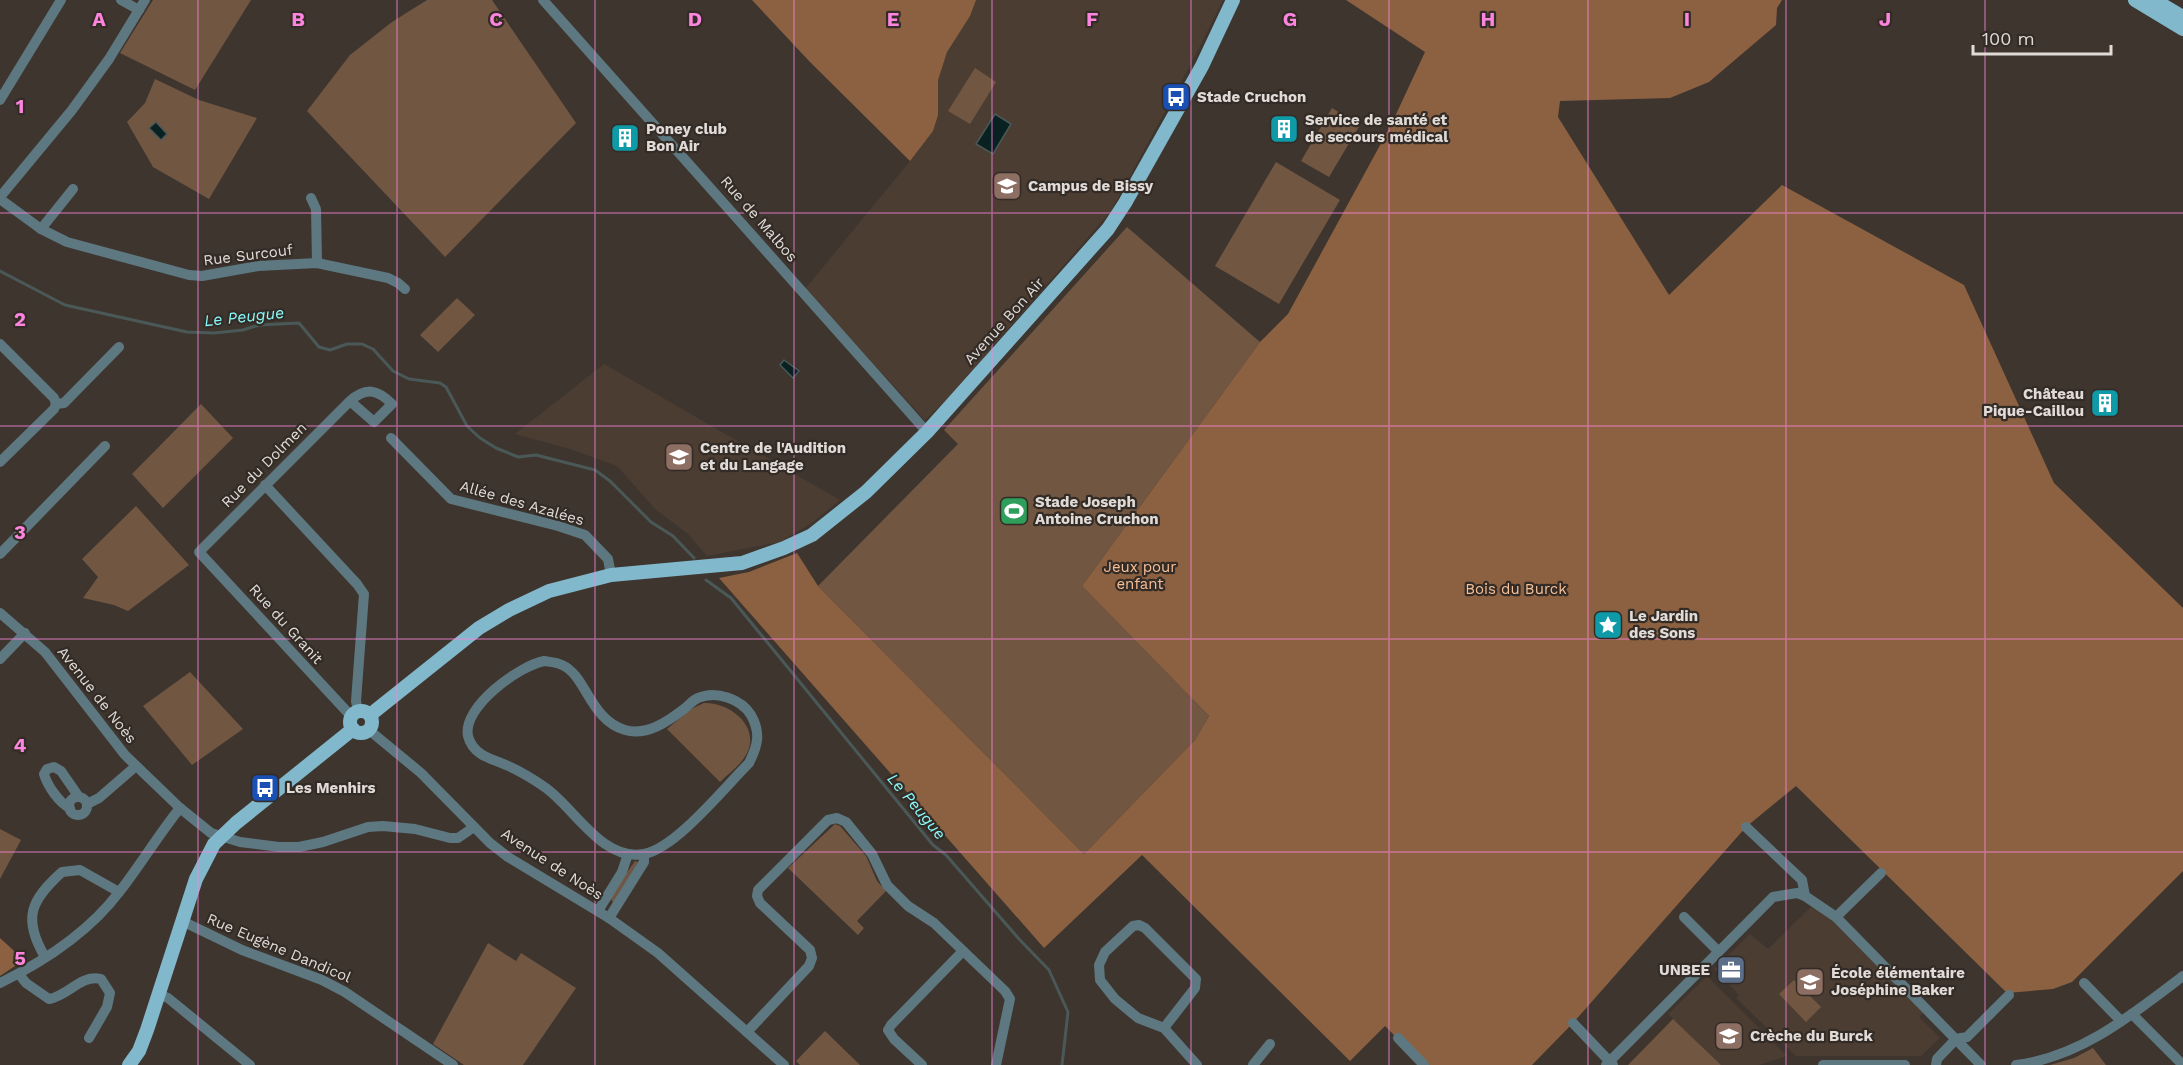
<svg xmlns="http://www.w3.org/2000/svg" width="2183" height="1065" font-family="'Work Sans',sans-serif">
	<rect width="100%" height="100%" fill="#3e352f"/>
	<g fill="#4c3d33">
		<path d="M752 0H1223L1193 60 1111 211 947 399 925 420 805 289 910 161 810 62Z"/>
		<path d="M604 364 840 500 813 522 780 542 707 556 688 534 655 509 617 466 570 449 515 434Z"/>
		<path d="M1814 904 1838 924 1923 1013 1919 1017 1940 1038 1921 1056H1796L1736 998 1739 995 1714 969 1750 934 1768 949Z"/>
		<path d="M1707 976 1784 1053H1786L1787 1056 1759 1065H1721L1668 1014Z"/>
	</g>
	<g fill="#715642">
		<path d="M153 0H251L195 90 120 53Z"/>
		<path d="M427 0H492L576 123 445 257 307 111 350 55 392 22Z"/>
		<path d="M975 68 996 82 970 124 948 111Z"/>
		<path d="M155 79 199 100 257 118 209 199 153 167 127 122 145 103Z"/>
		<path d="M1332 108 1360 125 1329 177 1301 161Z"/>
		<path d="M1276 162 1340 200 1279 304 1215 266Z"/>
		<path d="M1127 227 1260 342 1082 586 1209 716 1195 740 1084 854 818 586 958 444 944 430Z"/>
		<path d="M457 298 475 315 438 352 420 335Z"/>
		<path d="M201 404 233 438 163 508 132 474Z"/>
		<path d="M136 506 189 565 128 611 114 605 83 598 98 577 82 559Z"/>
		<path d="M190 672 243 729 192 765 143 706Z"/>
		<path d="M704 703C732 702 764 730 744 758 738 767 728 774 720 782L667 729 691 709Z"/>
		<path d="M835 824 840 826 866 856 877 881 886 891 857 921 864 928 858 935 788 868Z"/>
		<path d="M0 829 21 840 0 879Z"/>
		<path d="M635 861 638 862 613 903 610 897Z"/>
		<path d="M488 943 516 961 521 953 576 988 523 1065H464L433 1044Z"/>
		<path d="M1794 980 1821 1007 1806 1022 1779 994Z"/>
		<path d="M1673 1019 1721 1065H1628Z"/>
		<path d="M825 1031 860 1065H800L796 1061Z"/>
		<path d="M2093 1048 2106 1065H2050L2074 1058Z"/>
	</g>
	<g fill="#8c6141">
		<path d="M752 0H976L970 16 947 52 938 80V115L933 131 910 161 810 62Z"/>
		<path d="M1346 0H1782L1777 8 1776 25 1709 82 1670 98 1560 101 1558 117 1669 295 1782 185 1964 285 2054 483 2183 608V871L2072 982 2053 989 2007 993 1796 786 1746 827 1573 1023 1532 1065H1424L1385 1026 1350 1061 1142 855 1044 948 719 578 749 572 797 553 818 586 1084 854 1195 740 1209 716 1082 586 1260 342 1288 314 1391 125 1425 52Z"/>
		<path d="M0 938 24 960 0 976Z"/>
	</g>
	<g fill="#092121" stroke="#4a5958" stroke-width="1.5">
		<path d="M995 114 1011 124 993 154 976 144Z"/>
		<path d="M156 122 167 134 161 140 149 128Z"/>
		<path d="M784 360 799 371 793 378 780 365Z"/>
	</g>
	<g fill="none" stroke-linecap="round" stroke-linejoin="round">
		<g stroke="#4a5958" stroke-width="3">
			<path d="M0 271 65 305 187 332 214 333 243 330 259 325 299 323 319 347 330 350 347 344H362L373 349 393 371 409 379 440 383 446 387 467 426 480 438 496 448 518 457 536 455 595 470 610 481 651 522 673 536 694 558"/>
			<path d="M706 580 731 598 933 845 946 855 1019 939 1049 970 1068 1012 1062 1065"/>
		</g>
		<g stroke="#5e7881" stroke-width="10">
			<path d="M121 0 139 10"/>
			<path d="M543 0 927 432"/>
			<path d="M0 100 61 0"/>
			<path d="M0 197 72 110 109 59 145 0"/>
			<path d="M311 198 316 209 317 263"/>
			<path d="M0 199 41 229 67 242 189 275 202 276 258 266 317 263 388 278 398 283 405 289"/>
			<path d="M41 229 73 189"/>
			<path d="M0 344 54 398 56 404 54 409 0 462"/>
			<path d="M350 401 374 422 392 404C377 389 366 387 350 401L199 552 351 716"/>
			<path d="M56 404 64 403 119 347"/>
			<path d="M391 438 451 499 558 526 585 535 608 559 611 575"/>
			<path d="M265 485 357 584 364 594 356 701 358 711"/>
			<path d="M0 554 105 446"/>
			<path d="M0 613 45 652 125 755 180 808 211 833 240 842 279 847H299L323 842 368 827 383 826 415 829 450 838H458L474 827"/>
			<path d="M0 659 25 633"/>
			<path d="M544 661C550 662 556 662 562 665 586 675 590 720 625 730 647 736 667 722 684 709 688 706 693 700 698 698 716 690 741 699 751 715 761 733 758 745 749 763 725 787 676 848 644 854 603 862 575 809 546 788 533 779 520 771 506 765 498 761 488 759 481 754 475 750 470 744 468 736 462 707 519 666 544 661Z"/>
			<path d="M369 730 421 773 490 843 508 857 609 918 658 953 784 1065"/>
			<circle cx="78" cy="806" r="9"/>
			<path d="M87 804 99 798 136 766"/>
			<path d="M70 808C59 803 47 785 44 774L47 769 54 767 61 771 79 797"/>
			<path d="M1746 827 1802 880 1805 896"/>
			<path d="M598 911 622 872 628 854"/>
			<path d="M1684 917 1718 951"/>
			<path d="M1836 917 1881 873"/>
			<path d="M609 918 644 862V854"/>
			<path d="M182 921 242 950 322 980 345 992 453 1065"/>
			<path d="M45 957C22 918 31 900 62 872L80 870 119 892"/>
			<path d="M19 974 26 983 49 999C68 996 81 974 101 979L110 993 107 1007 89 1038"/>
			<path d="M0 983C45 961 90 931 120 891 141 864 159 834 180 808"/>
			<path d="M2084 983 2121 1021"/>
			<path d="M159 994 168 998 250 1065"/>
			<path d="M2132 1014 2183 1065"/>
			<path d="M1573 1023 1613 1065"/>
			<path d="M1164 1028 1195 988 1196 979 1145 928 1139 925 1133 926 1105 952 1099 965 1100 980 1115 999 1138 1018 1164 1028 1197 1065"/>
			<path d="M747 1032 809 966 812 958 810 950 760 903 757 896 758 890 828 820 837 818 846 822 872 854 887 885 908 906 934 923 1005 991 1010 999 996 1065"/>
			<path d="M1398 1038 1424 1065"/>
			<path d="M922 1065 894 1039 888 1030 891 1025 963 951"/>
			<path d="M1253 1065 1270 1044"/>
			<path d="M1606 1065 1773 897 1797 893 1805 896 1836 917 1981 1065"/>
			<path d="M1823 1065H1905"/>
			<path d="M1936 1065 1937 1059 1956 1039 1967 1037 2009 995"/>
			<path d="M2016 1065C2081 1057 2133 1014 2183 976"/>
		</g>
		<g stroke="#82b8cb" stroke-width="14">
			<path d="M2135 0 2183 29"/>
			<path d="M2154 0 2183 17"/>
			<circle cx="361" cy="722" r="11"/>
			<path d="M370 715 479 628 509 610 549 591 611 575 742 563 784 548 812 535 866 492 927 432 1108 229 1125 203 1202 66 1233 0"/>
			<path d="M129 1065 139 1051 147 1030 196 879 214 844 236 823 353 729"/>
		</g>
	</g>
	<path fill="none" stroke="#fe85df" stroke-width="1.5" stroke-opacity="0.55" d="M198 0V1065M397 0V1065M595 0V1065M794 0V1065M992 0V1065M1191 0V1065M1389 0V1065M1588 0V1065M1786 0V1065M1985 0V1065M0 213H2183M0 426H2183M0 639H2183M0 852H2183"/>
	<defs>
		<g id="bus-square" transform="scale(1.5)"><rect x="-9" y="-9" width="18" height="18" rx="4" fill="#1a4fb4" stroke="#332b25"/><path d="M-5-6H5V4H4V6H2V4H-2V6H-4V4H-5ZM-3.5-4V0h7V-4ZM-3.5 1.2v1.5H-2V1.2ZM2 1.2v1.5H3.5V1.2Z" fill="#fff"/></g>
		<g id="building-square" transform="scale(1.5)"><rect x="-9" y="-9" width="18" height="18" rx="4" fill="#0f9aa8" stroke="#332b25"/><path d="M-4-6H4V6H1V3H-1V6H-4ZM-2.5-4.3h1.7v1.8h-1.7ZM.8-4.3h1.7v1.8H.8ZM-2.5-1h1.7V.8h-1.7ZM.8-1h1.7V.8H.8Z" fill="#fff"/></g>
		<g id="university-square" transform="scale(1.5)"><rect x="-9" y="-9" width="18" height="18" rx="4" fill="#8d6e63" stroke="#332b25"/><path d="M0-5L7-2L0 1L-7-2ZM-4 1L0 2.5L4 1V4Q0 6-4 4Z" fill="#fff"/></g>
		<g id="school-square" transform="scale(1.5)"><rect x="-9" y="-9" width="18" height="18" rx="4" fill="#8d6e63" stroke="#332b25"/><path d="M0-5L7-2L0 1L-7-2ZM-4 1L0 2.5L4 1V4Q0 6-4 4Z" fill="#fff"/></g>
		<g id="stadium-square" transform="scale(1.5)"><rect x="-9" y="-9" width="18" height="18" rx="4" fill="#2e9e5b" stroke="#332b25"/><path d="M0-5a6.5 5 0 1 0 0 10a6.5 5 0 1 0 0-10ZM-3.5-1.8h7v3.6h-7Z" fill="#fff"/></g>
		<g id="sight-square" transform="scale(1.5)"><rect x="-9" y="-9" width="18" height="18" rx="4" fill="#0f9aa8" stroke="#332b25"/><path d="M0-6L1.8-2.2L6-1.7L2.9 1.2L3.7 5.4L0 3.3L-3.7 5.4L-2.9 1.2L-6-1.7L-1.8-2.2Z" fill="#fff"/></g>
		<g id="office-square" transform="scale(1.5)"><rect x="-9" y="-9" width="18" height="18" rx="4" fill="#5c6f8a" stroke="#332b25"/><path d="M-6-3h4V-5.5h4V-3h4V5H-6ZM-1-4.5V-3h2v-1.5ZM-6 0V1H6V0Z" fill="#fff"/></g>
	</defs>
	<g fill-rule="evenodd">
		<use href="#bus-square" x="1176" y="97"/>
		<use href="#building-square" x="1284" y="129"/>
		<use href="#building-square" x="625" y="138"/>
		<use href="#university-square" x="1007" y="186"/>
		<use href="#building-square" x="2105" y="403"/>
		<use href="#school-square" x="679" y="457"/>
		<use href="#stadium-square" x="1014" y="511"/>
		<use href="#sight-square" x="1608" y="625"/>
		<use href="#bus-square" x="265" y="788"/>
		<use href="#office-square" x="1731" y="970"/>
		<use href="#school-square" x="1810" y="982"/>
		<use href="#school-square" x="1729" y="1036"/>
	</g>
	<g text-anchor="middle" stroke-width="4.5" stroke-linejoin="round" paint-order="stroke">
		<g font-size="15" font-weight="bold" fill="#e1dbd7" stroke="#332b25" text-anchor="start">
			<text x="1197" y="102">Stade Cruchon</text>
			<text x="1305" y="125">Service de santé et<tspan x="1305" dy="17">de secours médical</tspan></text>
			<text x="646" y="134">Poney club<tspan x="646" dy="17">Bon Air</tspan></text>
			<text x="1028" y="191">Campus de Bissy</text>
			<text x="2084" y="399" text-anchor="end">Château<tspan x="2084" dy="17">Pique-Caillou</tspan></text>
			<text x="700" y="453">Centre de l'Audition<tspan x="700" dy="17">et du Langage</tspan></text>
			<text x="1035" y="507">Stade Joseph<tspan x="1035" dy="17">Antoine Cruchon</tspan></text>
			<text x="1629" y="621">Le Jardin<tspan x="1629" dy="17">des Sons</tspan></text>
			<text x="286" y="793">Les Menhirs</text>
			<text x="1710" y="975" text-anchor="end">UNBEE</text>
			<text x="1831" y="978">École élémentaire<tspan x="1831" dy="17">Joséphine Baker</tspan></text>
			<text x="1750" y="1041">Crèche du Burck</text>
		</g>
		<g font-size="15" fill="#e1dbd7" stroke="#332b25">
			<text transform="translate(759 219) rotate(49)" y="5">Rue de Malbos</text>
			<text transform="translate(248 255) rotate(-7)" y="5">Rue Surcouf</text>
			<text transform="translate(1004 321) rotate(-48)" y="5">Avenue Bon Air</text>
			<text transform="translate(264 465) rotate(-45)" y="5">Rue du Dolmen</text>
			<text transform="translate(522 503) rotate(16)" y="5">Allée des Azalées</text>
			<text transform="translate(286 624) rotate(48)" y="5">Rue du Granit</text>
			<text transform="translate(97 695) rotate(52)" y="5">Avenue de Noès</text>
			<text transform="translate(552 864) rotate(33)" y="5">Avenue de Noès</text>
			<text transform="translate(279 948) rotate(23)" y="5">Rue Eugène Dandicol</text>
		</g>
		<g font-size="15" fill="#f6bf97" stroke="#332b25">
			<text x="1140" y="572">Jeux pour<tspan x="1140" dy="17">enfant</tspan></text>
			<text x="1516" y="594">Bois du Burck</text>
		</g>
		<g font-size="16" font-style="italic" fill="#89f9fb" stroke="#332b25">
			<text transform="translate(244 316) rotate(-6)" y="6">Le Peugue</text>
			<text transform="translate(917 806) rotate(50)" y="6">Le Peugue</text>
		</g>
	</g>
	<g font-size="20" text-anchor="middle" font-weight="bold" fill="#fe85df" stroke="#332b25" stroke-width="4.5" stroke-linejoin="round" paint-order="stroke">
		<text x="99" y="26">A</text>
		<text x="298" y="26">B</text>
		<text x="496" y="26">C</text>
		<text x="695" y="26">D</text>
		<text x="893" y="26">E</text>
		<text x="1092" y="26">F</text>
		<text x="1290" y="26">G</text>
		<text x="1488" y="26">H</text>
		<text x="1687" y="26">I</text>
		<text x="1885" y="26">J</text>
		<text x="20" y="113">1</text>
		<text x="20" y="326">2</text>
		<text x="20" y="539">3</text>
		<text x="20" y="752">4</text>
		<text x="20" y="965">5</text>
	</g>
	<path d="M1973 45v9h138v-9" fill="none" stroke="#e1dbd7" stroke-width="3"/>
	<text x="1982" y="45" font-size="18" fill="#e1dbd7" stroke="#332b25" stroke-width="4.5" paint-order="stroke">100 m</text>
</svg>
